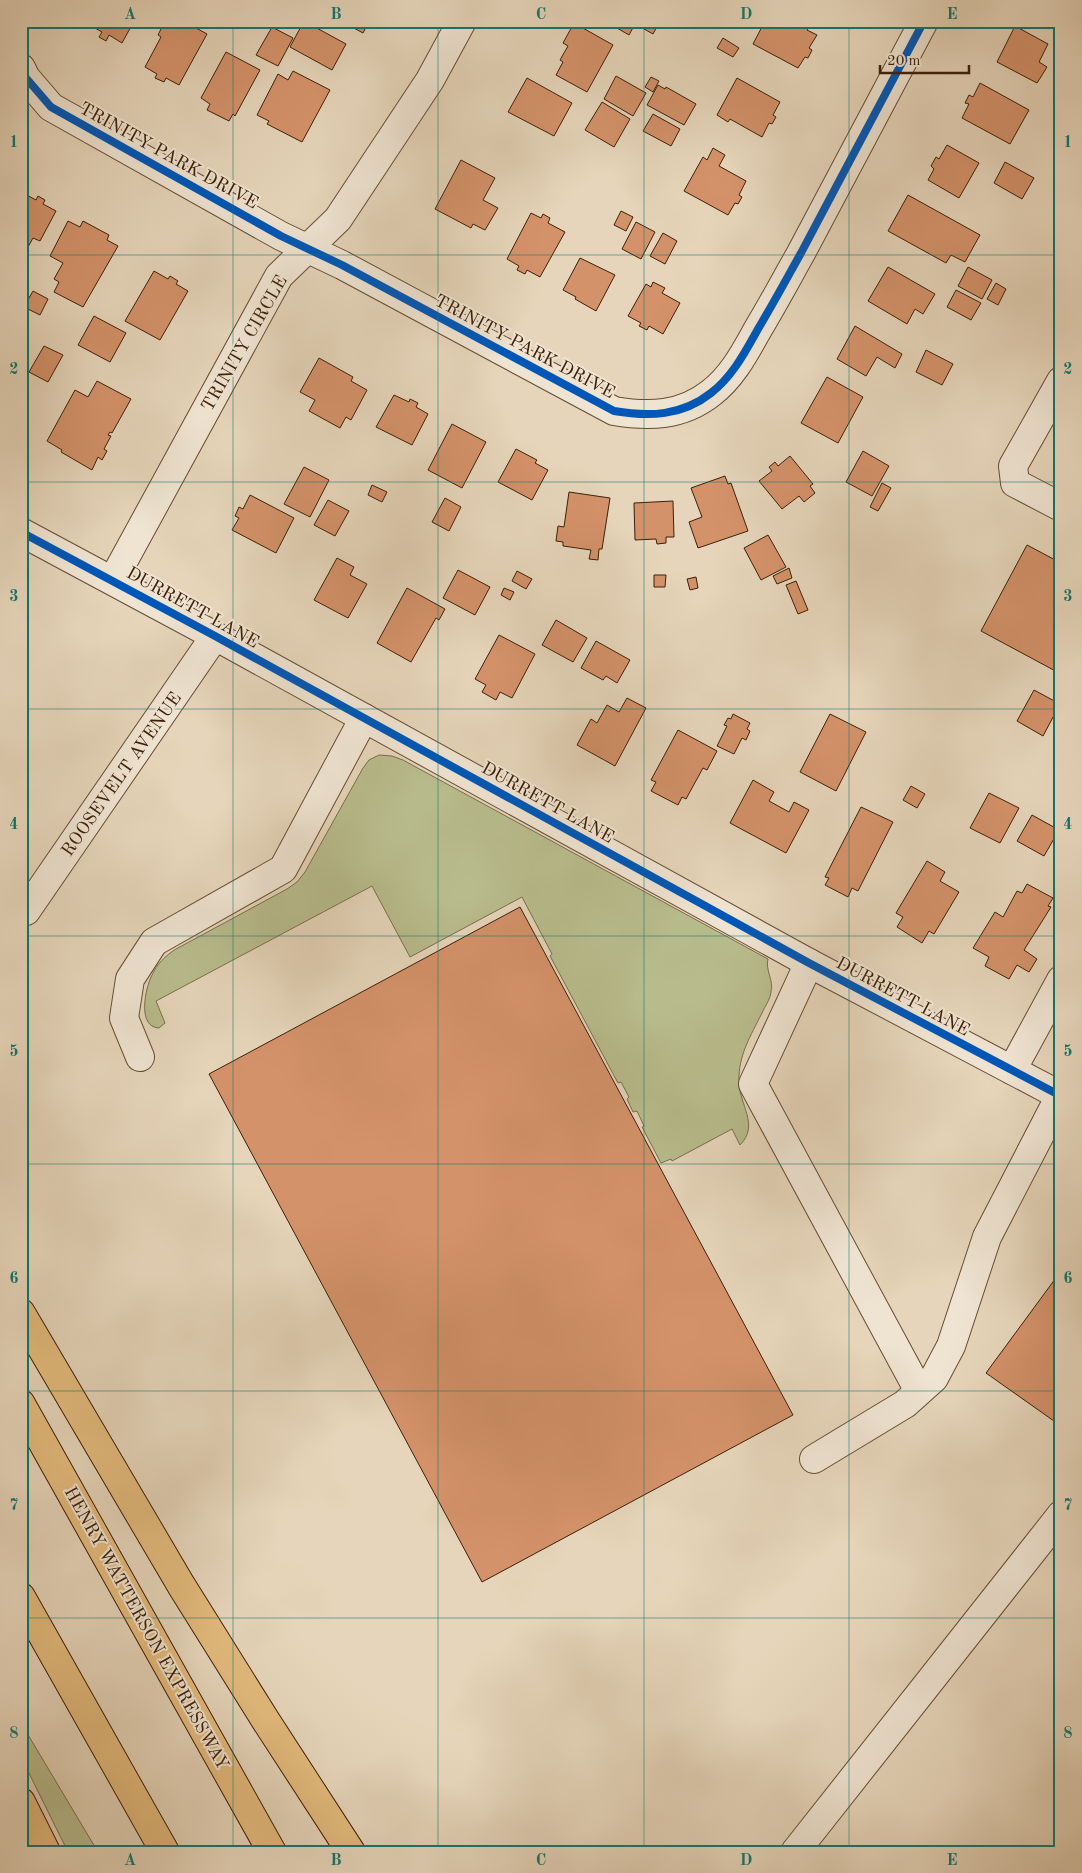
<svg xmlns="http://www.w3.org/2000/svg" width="1082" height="1873" font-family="'Old Standard TT',serif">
	<rect width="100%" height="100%" fill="#e6d5ba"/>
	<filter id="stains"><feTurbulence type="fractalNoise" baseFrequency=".004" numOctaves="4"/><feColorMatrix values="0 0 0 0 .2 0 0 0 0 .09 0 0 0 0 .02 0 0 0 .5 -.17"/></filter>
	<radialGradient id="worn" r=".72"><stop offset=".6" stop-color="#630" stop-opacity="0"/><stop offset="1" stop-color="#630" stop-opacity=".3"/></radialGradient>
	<g fill="#b8bc8d" stroke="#7a6e4a">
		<path d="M379 755 392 756 403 760 768 959C765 970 774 980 771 992 770 1000 765 1006 762 1013 751 1035 738 1056 739 1081 739 1105 760 1125 740 1145L732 1129 672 1161 671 1159 661 1163 642 1127 644 1126 637 1111 633 1112 627 1099 629 1097 621 1082 618 1083 550 956 552 954 522 897 410 957 372 886 156 1001 165 1023 159 1028C137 1027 145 989 152 975 157 964 165 956 176 949L287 889 297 882 305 872 363 768 369 760Z"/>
		<path d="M21 1723 98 1852H68L21 1757Z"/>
	</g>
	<g fill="#d4926a" stroke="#3d1f08">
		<path d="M89 21H134L122 43 109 35 106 41 99 37 102 32 88 24Z"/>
		<path d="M165 21H183L207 34 179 85 166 78 164 82 155 78 157 74 145 67 161 37 158 35Z"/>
		<path d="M304 21 346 44 332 70 290 47Z"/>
		<path d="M341 21H369L363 33Z"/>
		<path d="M605 21H660L653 34 635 24 629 35Z"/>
		<path d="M765 21H812L807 30 817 35 809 48 812 50 808 58 805 57 798 68 753 44Z"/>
		<path d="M574 23 613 45 587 92 556 75 563 62 560 60 568 46 563 43Z"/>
		<path d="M1015 26 1048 44 1039 62 1047 67 1037 83 997 62Z"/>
		<path d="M272 27 293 38 278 66 256 55Z"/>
		<path d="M723 38 739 48 733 57 717 48Z"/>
		<path d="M226 52 260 70 235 116 233 114 229 121 207 110 210 104 201 98Z"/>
		<path d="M293 71 330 90 302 142 267 124 269 121 257 115 278 74 288 80Z"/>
		<path d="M616 76 646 93 633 116 604 99Z"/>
		<path d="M651 77 659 81 653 92 645 87Z"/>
		<path d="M527 78 572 103 554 136 508 112Z"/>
		<path d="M737 78 780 102 773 115 776 117 772 124 769 123 762 137 730 119 728 122 717 115Z"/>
		<path d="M980 83 1029 110 1010 144 962 118 969 104 965 103 969 95 973 97Z"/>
		<path d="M658 85 665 89 666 87 696 104 684 125 647 105Z"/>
		<path d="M602 102 630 119 614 147 585 130Z"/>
		<path d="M653 114 680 129 671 146 643 131Z"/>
		<path d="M947 145 979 163 959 198 928 180 934 169 931 166 936 157 939 159Z"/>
		<path d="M713 148 725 155 719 166 746 181 739 195 742 197 738 204 735 203 728 215 684 191 703 157 707 160Z"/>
		<path d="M461 160 495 178 483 200 498 208 485 230 473 224 471 228 435 209Z"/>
		<path d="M1005 162 1034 178 1022 199 994 183Z"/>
		<path d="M21 192 36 200 38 196 45 200 43 204 56 211 40 241 33 238 28 247 21 244Z"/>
		<path d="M908 195 980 235 965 262 951 255 946 263 888 231Z"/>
		<path d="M621 211 633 217 626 231 614 225Z"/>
		<path d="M531 213 541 218 543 214 550 218 548 223 565 232 540 277 527 270 525 274 517 270 519 266 507 259Z"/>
		<path d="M68 221 80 227 83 221 109 235 107 240 118 246 83 307 54 292 59 282 54 279 63 263 50 256Z"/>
		<path d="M636 222 655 232 641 259 622 249Z"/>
		<path d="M663 233 677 241 665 264 650 256Z"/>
		<path d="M580 258 615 275 596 311 575 299 576 297 563 290Z"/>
		<path d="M888 267 935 294 923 314 915 309 907 324 868 301Z"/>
		<path d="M968 267 992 280 982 299 958 286Z"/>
		<path d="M154 271 168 279 170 276 178 281 176 284 188 291 160 340 125 321Z"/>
		<path d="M653 282 665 288 662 293 680 303 663 334 649 326 647 330 639 326 641 323 628 316 646 284 651 287Z"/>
		<path d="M996 283 1006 289 998 305 987 299Z"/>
		<path d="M956 290 981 303 971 320 947 307Z"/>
		<path d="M33 291 48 299 40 315 24 307Z"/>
		<path d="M94 316 126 333 110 362 78 345Z"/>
		<path d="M855 326 902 354 895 368 877 357 866 376 837 359Z"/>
		<path d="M44 346 63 355 48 382 29 372Z"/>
		<path d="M926 350 953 364 942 385 916 372Z"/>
		<path d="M319 358 353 377 351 381 367 390 351 420 346 417 340 428 309 411 315 400 300 392Z"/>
		<path d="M827 377 863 397 838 443 801 423Z"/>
		<path d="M97 381 131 399 112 433 110 432 108 435 111 436 104 449 107 451 102 460 98 457 92 470 61 452 62 450 47 441 75 390 88 397Z"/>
		<path d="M394 395 409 402 410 399 418 403 416 407 428 414 412 445 376 427Z"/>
		<path d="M452 424 486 442 462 488 428 470Z"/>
		<path d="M516 449 537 460 535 463 548 470 532 500 498 482Z"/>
		<path d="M863 451 889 466 872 496 846 482Z"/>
		<path d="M790 456 813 484 810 486 815 493 804 502 799 496 782 509 759 481 772 471 769 467 775 462 778 466Z"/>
		<path d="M304 467 329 480 310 517 284 504Z"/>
		<path d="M725 476 728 484 731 483 748 531 698 548 689 522 702 517 691 488Z"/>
		<path d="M882 483 891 488 878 511 870 507Z"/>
		<path d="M372 485 387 492 382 502 368 495Z"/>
		<path d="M569 492 610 498 602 549H599L598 560 589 559 591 550 563 546V542L556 541 558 526 564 527Z"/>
		<path d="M250 495 294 518 276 553 232 530 239 518 235 516 239 507 243 509Z"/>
		<path d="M445 498 461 507 449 531 432 522Z"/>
		<path d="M328 500 349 511 335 536 314 525Z"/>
		<path d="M673 501 674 537H666V543L657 544 656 539 635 540 634 503Z"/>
		<path d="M768 535 786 567 761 580 744 548Z"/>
		<path d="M1027 545 1061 563V674L981 631Z"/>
		<path d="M337 558 354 567 350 575 367 584 348 618 314 600Z"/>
		<path d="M789 568 792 578 777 584 773 576Z"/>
		<path d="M458 570 490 587 475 615 443 598Z"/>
		<path d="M517 571 532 579 526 589 512 581Z"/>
		<path d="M654 575H666L665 587H654Z"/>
		<path d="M696 577 698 588 690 590 687 579Z"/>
		<path d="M796 581 808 610 798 614 786 585Z"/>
		<path d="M407 588 445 609 439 620 436 618 411 662 377 643Z"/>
		<path d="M504 588 514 592 510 600 501 595Z"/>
		<path d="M556 620 587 638 573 662 542 645Z"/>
		<path d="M499 635 535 654 512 698 500 692 496 700 482 692 486 685 475 679Z"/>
		<path d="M596 641 630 660 617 683 606 676 603 680 581 668Z"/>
		<path d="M1034 690 1060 704 1043 736 1017 721Z"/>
		<path d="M627 698 646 708 615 766 577 745 591 719 597 723 607 705 619 712Z"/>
		<path d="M733 714 750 723 747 729 750 731 746 740 742 738 734 754 717 746 727 726 724 725 728 718 731 719Z"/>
		<path d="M830 714 866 732 836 791 800 772Z"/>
		<path d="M678 730 717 751 707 770 703 768 686 799 682 797 678 805 651 791 656 782 651 780Z"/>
		<path d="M753 780 774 792 769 801 789 812 794 802 809 810 786 853 730 823Z"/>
		<path d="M911 786 925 794 917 808 903 800Z"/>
		<path d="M989 793 1019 808 1000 843 970 828Z"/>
		<path d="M861 807 893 822 858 891 852 888 848 897 825 885 829 878 825 877Z"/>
		<path d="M1032 815 1059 830 1044 856 1017 841Z"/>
		<path d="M927 861 945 872 940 881 959 892 934 934 929 931 922 943 897 927 903 917 896 913Z"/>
		<path d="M1027 884 1053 898 1048 906 1051 907 1024 950 1037 959 1029 972 1017 965 1009 979 985 966 989 957 973 948 995 912 1003 917 1017 891 1022 893Z"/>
		<path d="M520 907 793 1415 482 1582 209 1074Z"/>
		<path d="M1061 1271V1426L986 1373Z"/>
	</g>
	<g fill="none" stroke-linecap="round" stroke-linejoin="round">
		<g stroke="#674c34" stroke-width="30">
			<g id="minor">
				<path d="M21 68 26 78 51 107 281 236 342 265 614 411C649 417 682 416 711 393 733 376 745 352 758 329 773 304 787 278 801 253 842 175 883 98 924 21"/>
				<path d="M1061 381 1013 466 1015 483 1061 507"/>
				<path d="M21 532 215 636 809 963 1061 1096"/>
				<path d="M113 580 279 276 338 219 430 80 462 21"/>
				<path d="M26 911 215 636"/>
				<path d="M809 963 753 1084 919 1391"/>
				<path d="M140 1057 124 1018 130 979 154 942 283 869 364 718"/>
				<path d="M1012 1070 1061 980"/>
				<path d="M814 1459 905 1404 934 1378 951 1346 987 1237 1060 1096"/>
				<path d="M795 1852 1061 1515"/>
			</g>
		</g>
		<g stroke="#3d1f08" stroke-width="30">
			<g id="highway">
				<path d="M21 1313 181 1585 266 1721 351 1852"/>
				<path d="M21 1404 272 1852"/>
				<path d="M21 1597 165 1852"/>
				<path d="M21 1802 46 1852"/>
			</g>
		</g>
		<use href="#minor" stroke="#efe4d2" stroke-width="28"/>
		<use href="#highway" stroke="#e3ba7d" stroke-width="28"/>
		<g stroke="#efe4d2" stroke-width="11">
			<g id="cycleway">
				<path d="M21 68 26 78 51 107 281 236 342 265 614 411C649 417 682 416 711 393 733 376 745 352 758 329 773 304 787 278 801 253 842 175 883 98 924 21"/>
				<path d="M21 532 215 636 809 963 1061 1096"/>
			</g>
		</g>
		<use href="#cycleway" stroke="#0057b8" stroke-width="8"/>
	</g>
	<path fill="none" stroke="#0f766e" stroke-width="1" stroke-opacity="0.55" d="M233 21V1852M438 21V1852M644 21V1852M849 21V1852M21 255H1061M21 482H1061M21 709H1061M21 936H1061M21 1164H1061M21 1391H1061M21 1618H1061"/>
	<g text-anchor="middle" stroke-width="4" stroke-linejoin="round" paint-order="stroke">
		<g font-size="18" fill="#3d1f08" stroke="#efe4d2">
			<text transform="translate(169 155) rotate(29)" y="6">TRINITY PARK DRIVE</text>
			<text transform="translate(244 343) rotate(-60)" y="6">TRINITY CIRCLE</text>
			<text transform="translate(525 346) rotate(28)" y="6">TRINITY PARK DRIVE</text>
			<text transform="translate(193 607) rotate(29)" y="6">DURRETT LANE</text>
			<text transform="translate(121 774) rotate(-55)" y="6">ROOSEVELT AVENUE</text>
			<text transform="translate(548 802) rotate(29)" y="6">DURRETT LANE</text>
			<text transform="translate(903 996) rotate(28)" y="6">DURRETT LANE</text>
			<text transform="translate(147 1628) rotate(61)" y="6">HENRY WATTERSON EXPRESSWAY</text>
		</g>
	</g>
	<rect width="1082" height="1873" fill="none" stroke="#e6d5ba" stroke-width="55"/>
	<path d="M880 65v8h89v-8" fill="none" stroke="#3d1f08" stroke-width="2.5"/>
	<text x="887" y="65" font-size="15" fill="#3d1f08" stroke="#efe4d2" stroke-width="4" paint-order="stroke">20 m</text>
	<rect x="28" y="28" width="1026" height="1818" fill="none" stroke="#0f766e" stroke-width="2"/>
	<g font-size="16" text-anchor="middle" font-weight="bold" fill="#0f766e">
		<text x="130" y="19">A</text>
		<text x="336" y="19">B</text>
		<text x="541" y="19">C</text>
		<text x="746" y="19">D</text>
		<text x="952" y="19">E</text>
		<text x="14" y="147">1</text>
		<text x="1068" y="147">1</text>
		<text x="14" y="374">2</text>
		<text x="1068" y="374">2</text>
		<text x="14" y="601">3</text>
		<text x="1068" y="601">3</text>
		<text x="14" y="829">4</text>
		<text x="1068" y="829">4</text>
		<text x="14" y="1056">5</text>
		<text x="1068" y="1056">5</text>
		<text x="14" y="1283">6</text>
		<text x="1068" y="1283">6</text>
		<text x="14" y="1510">7</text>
		<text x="1068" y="1510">7</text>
		<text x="14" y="1738">8</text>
		<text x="1068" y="1738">8</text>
		<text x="130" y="1865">A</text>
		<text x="336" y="1865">B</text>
		<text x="541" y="1865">C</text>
		<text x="746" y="1865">D</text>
		<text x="952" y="1865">E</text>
	</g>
	<rect width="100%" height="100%" filter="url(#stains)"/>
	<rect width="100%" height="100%" fill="url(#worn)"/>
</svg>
